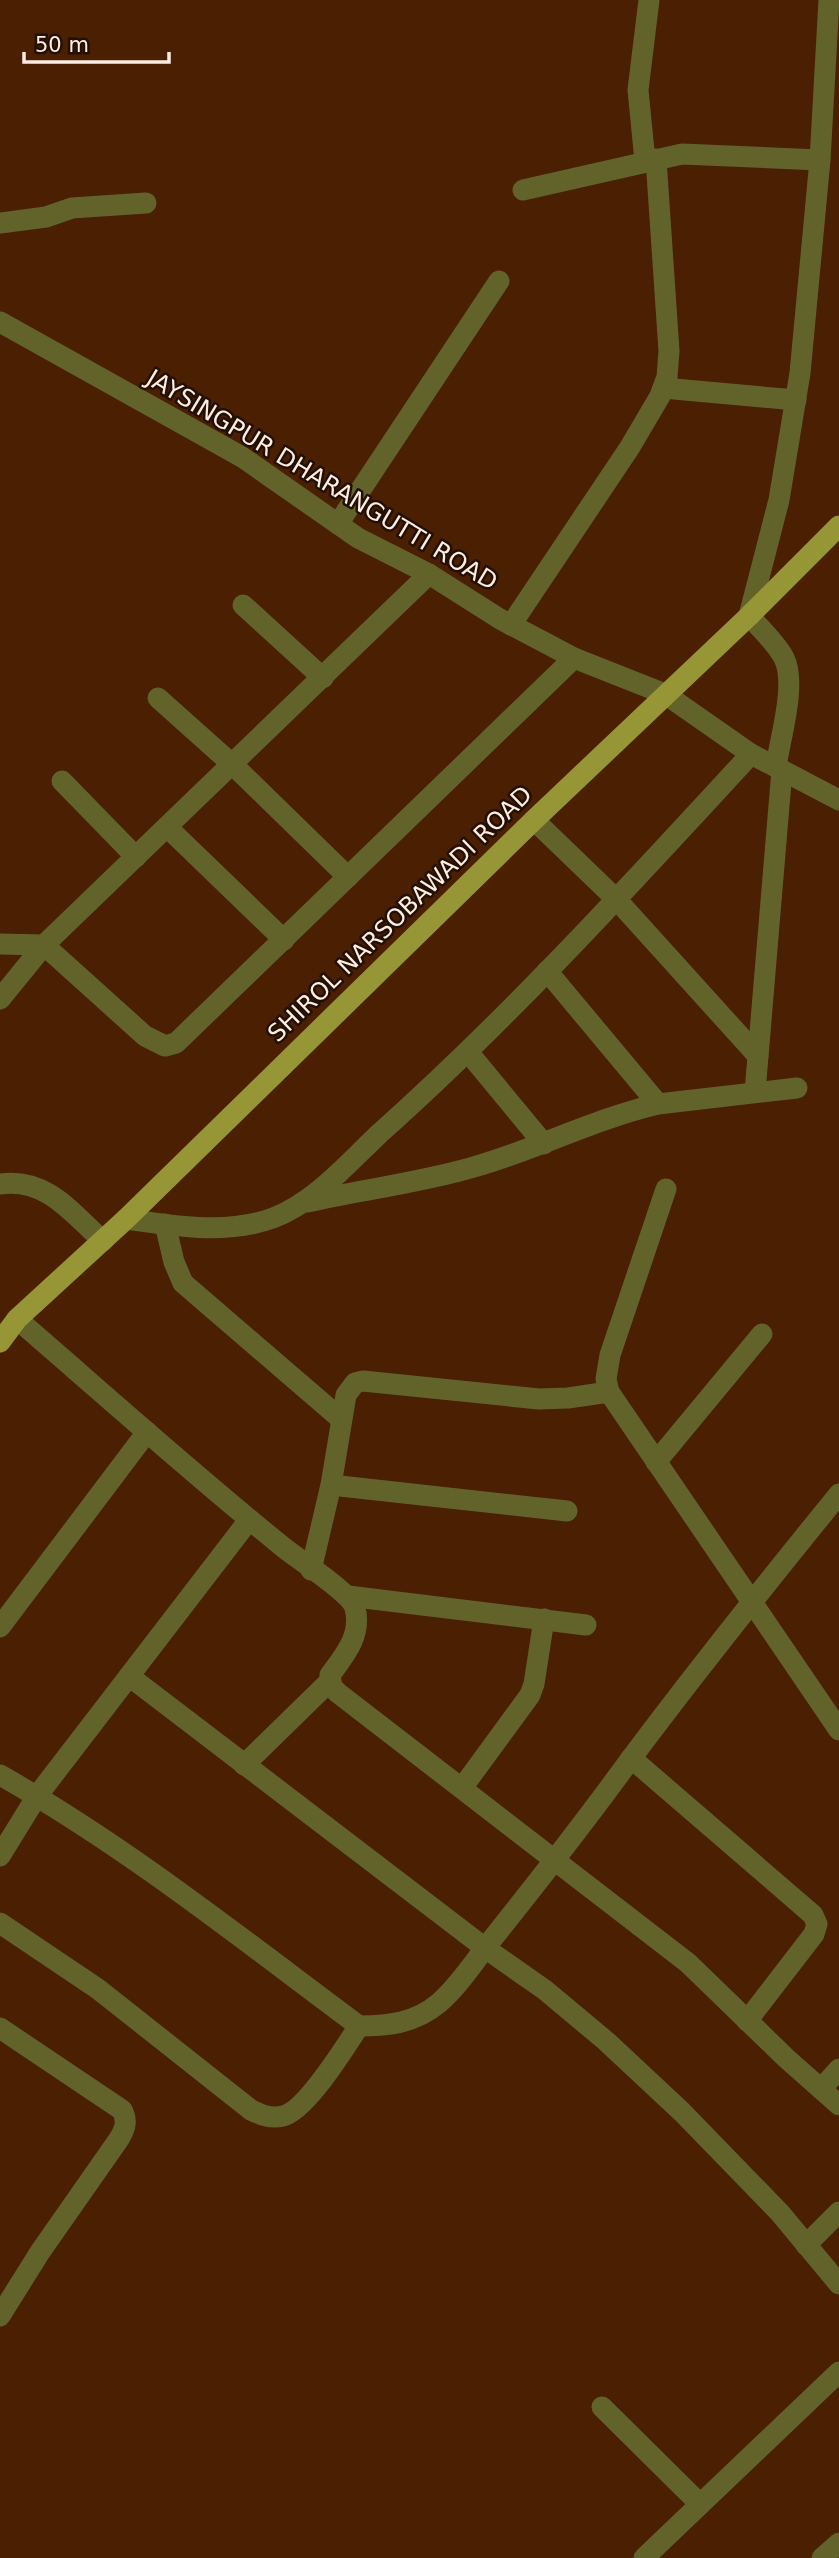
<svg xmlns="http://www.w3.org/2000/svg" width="839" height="2558" font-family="'DejaVu Sans',sans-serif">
	<rect width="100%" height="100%" fill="#4a1f02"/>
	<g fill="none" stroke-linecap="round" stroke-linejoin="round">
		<g stroke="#62632b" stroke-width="21">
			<path d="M645 161 638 90 649 0"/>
			<path d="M523 190 682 154 820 160"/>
			<path d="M0 223 46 217 72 208 146 203"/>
			<path d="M0 322 242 457 358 538 429 574 500 619 574 658 665 694 751 754 839 800"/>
			<path d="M663 388 796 400"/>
			<path d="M338 524 499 281"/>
			<path d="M243 605 323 678"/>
			<path d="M511 625 630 447 660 396 667 377 669 351 656 159"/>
			<path d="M158 698 233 765 348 877"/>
			<path d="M776 767C780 738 797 684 784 658 776 643 761 629 749 616L779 500 800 373 820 160 829 0"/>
			<path d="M62 781 136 857"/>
			<path d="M534 820 617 900 758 1056"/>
			<path d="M167 827 284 940"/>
			<path d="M0 944 44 945 429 574"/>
			<path d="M547 971 658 1104"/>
			<path d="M0 999 44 945 145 1036 165 1046 176 1043 574 658"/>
			<path d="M468 1052 544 1144"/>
			<path d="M755 1092 782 770"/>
			<path d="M0 1184C46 1177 72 1213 103 1241"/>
			<path d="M666 1189 610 1355 606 1379 609 1392 839 1730"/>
			<path d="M307 1202C357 1191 409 1184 459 1171 527 1154 590 1120 658 1104L797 1088"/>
			<path d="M126 1219C175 1226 226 1235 273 1218 315 1202 348 1163 380 1133 512 1015 631 884 751 754"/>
			<path d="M165 1224 174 1262 183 1283 341 1419"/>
			<path d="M17 1319C106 1396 193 1474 283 1547 299 1560 351 1593 355 1608 362 1635 345 1655 330 1675L332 1687 338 1693 688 1963 786 2058 839 2105"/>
			<path d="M656 1462 762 1334"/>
			<path d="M331 1485 567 1511"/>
			<path d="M311 1570 331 1485 346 1395 355 1383 363 1381 539 1399 568 1398 609 1392"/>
			<path d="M348 1596 586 1625"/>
			<path d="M0 1627 147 1432"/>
			<path d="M129 1676 485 1948 545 1990 606 2041 682 2112 780 2213 839 2284"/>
			<path d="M631 1758 813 1915 817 1924 814 1934 747 2021"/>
			<path d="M244 1765 330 1681"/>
			<path d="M0 1775C127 1847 242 1939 359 2026 389 2026 415 2023 439 2003 459 1986 476 1959 493 1938 533 1888 572 1838 610 1787 683 1687 761 1590 839 1494"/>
			<path d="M462 1788 530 1695 534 1684 544 1619"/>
			<path d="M0 1856 37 1796 249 1520"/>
			<path d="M0 1923 98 1989 251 2110C261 2115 271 2119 283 2116 306 2111 345 2047 359 2026"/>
			<path d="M0 2028 122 2110C128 2121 125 2129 119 2139L40 2252 0 2316"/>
			<path d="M821 2089 839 2069"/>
			<path d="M806 2245 839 2212"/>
			<path d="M602 2407 700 2504"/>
			<path d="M644 2558 839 2372"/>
			<path d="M822 2558 839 2543"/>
		</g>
		<path stroke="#969636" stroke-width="21" d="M0 1342 17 1319 126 1219 534 820 749 616 839 526"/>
	</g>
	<g text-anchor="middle" stroke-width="5" stroke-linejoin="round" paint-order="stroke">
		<g font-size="24" fill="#ffede4" stroke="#231005">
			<text transform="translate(322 480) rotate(31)" y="8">JAYSINGPUR DHARANGUTTI ROAD</text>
			<text transform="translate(400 914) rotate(-44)" y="8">SHIROL NARSOBAWADI ROAD</text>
		</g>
	</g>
	<path d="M24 52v10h145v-10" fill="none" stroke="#ffede4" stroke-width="3.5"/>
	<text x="35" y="52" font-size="21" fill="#ffede4" stroke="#231005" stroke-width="5" paint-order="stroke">50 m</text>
</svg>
